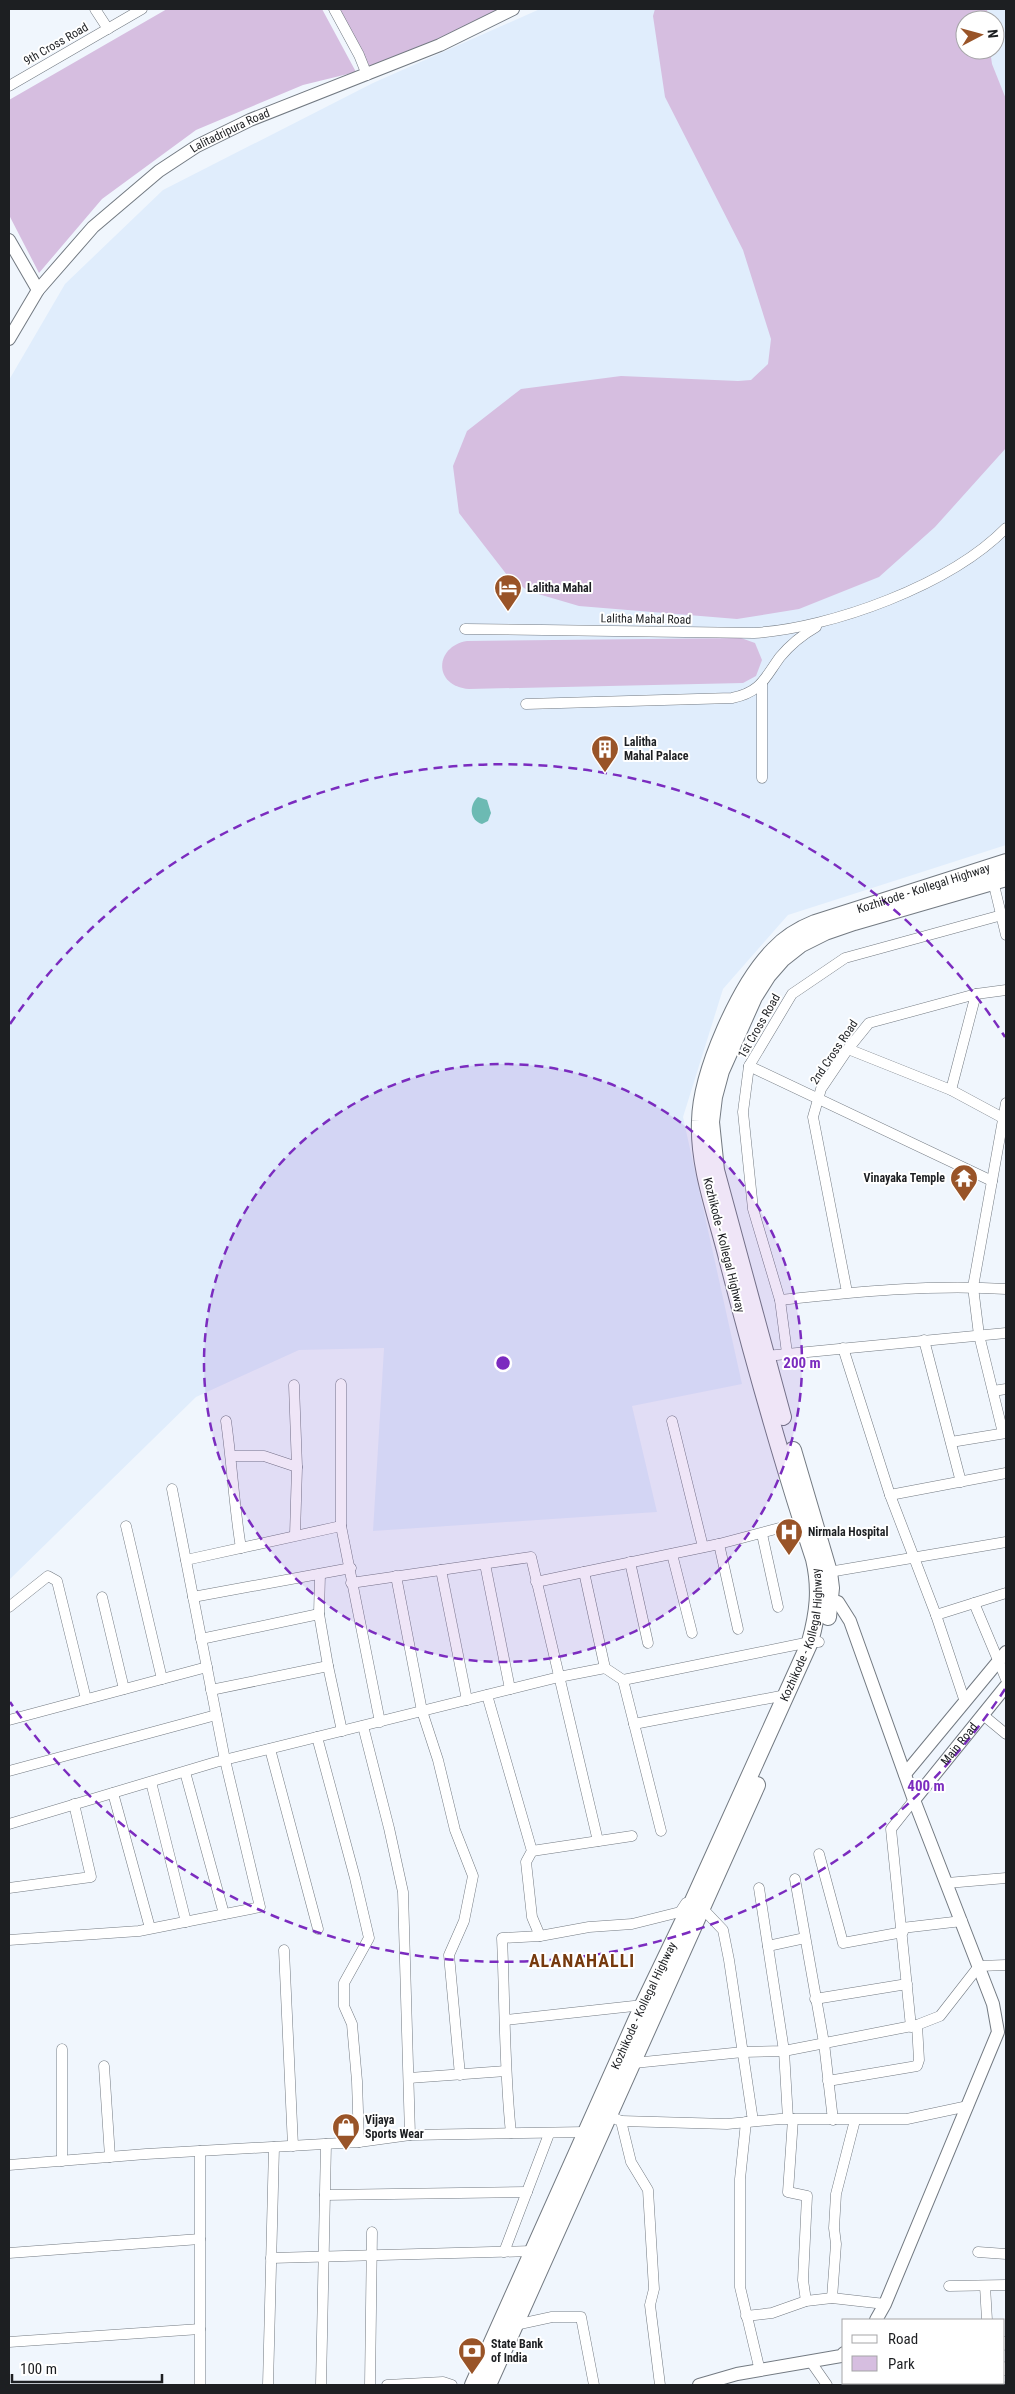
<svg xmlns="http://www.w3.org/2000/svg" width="1015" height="2394" font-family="'Roboto Condensed',sans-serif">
	<rect width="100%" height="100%" fill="#f0f6fd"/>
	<path fill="#e0edfc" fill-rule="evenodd" d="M540 9H1006V845L788 915 723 989 683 1117 742 1384 632 1406 657 1512 373 1531 384 1348 299 1350 196 1397 9 1580V380L65 284 163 190 373 83ZM965 20H995V50H965Z"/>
	<g fill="#d6bee0">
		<path d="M167 9H322L356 72 303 85 196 130 102 199 39 273 9 215V100Z"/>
		<path d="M339 9H509L371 69Z"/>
		<path d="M655 9H987L988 20H965V50H990L992 64 1006 99V448L935 527 879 577 799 609 737 619 579 606 528 591 507 575 459 513 453 466 467 431 521 389 621 376 738 381 751 380 768 364 771 339 743 250 665 97 653 16Z"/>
		<path d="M741 638 755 643 762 660 756 676 743 683 469 689C432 686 435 646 467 641Z"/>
	</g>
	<path fill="#6cbab3" d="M478 797 487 800 491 813 488 821 482 824C469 820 469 805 478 797Z"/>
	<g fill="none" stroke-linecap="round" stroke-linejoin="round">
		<g stroke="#737a82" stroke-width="11">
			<g id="minor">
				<path d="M95 9 108 29"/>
				<path d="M334 9 359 55 367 75"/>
				<path d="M9 86 142 9"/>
				<path d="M465 629 754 633C832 628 950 585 1006 528"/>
				<path d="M762 683V778"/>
				<path d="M526 704 732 698C761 692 764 679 780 657 790 645 802 635 816 627"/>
				<path d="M993 881 1006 935"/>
				<path d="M848 1049 951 1090 1003 1118"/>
				<path d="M749 1066 992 1181"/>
				<path d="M951 1090 976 994"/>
				<path d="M847 1292 813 1117 821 1089 848 1049 869 1023 976 994 1006 990"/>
				<path d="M780 1300C855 1292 931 1284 1006 1289"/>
				<path d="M924 1340 961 1482"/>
				<path d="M843 1348 890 1495 936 1615 965 1702"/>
				<path d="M787 1353 780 1300 753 1209 743 1112 749 1066 792 994 845 958 1002 915"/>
				<path d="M766 1356 1006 1333"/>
				<path d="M341 1384V1526L380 1722"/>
				<path d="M294 1385 297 1467 295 1535"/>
				<path d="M993 1391 1006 1389"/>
				<path d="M226 1421C232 1463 234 1506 241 1548"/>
				<path d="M672 1421 703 1547"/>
				<path d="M1003 1433 979 1335 973 1287 1006 1103"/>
				<path d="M951 1442 1006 1433"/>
				<path d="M231 1456H264L297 1467"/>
				<path d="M890 1495 1006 1473"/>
				<path d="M126 1526 162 1679"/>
				<path d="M762 1534 778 1607"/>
				<path d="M719 1544 738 1629"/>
				<path d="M672 1554 692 1633"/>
				<path d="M186 1560 341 1526"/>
				<path d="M630 1562 648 1643"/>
				<path d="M485 1564 510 1689"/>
				<path d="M441 1570 467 1700"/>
				<path d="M829 1572 1006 1542"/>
				<path d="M320 1574 319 1614 328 1666 342 1731"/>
				<path d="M396 1576 422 1711 438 1760 455 1830 473 1876 464 1921 449 1955 460 2075"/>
				<path d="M536 1582 719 1544 806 1521"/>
				<path d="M351 1583 531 1557 598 1841"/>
				<path d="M102 1597 124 1689"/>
				<path d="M193 1597 351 1568"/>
				<path d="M974 1603 1006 1679"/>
				<path d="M9 1607 48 1576 57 1581 86 1699"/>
				<path d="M936 1615 1006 1593"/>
				<path d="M201 1639 319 1614"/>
				<path d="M605 1668 623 1680"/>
				<path d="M211 1690 328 1666"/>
				<path d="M487 1695 532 1851 526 1862 532 1917 540 1936"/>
				<path d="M983 1715 1006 1734"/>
				<path d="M9 1720 207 1667"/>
				<path d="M634 1724 786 1695"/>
				<path d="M363 1726 389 1828 403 1892 410 2135"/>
				<path d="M317 1737 355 1878 369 1938 344 1983V2006L352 2024 357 2081 359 2142"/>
				<path d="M270 1749 318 1929"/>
				<path d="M9 1771 216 1715"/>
				<path d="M185 1772 224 1914"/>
				<path d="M151 1782 186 1922"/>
				<path d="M113 1793 150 1928"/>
				<path d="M9 1824 216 1762 559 1677 605 1668 584 1572"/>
				<path d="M661 1831 623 1680 810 1642H819"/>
				<path d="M532 1851 632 1836"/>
				<path d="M819 1854 843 1943 903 1932"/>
				<path d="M795 1879 824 2043 833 2120"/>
				<path d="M947 1883 1006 1878"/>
				<path d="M9 1888 91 1877 74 1804"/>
				<path d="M759 1888 784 2051 788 2119"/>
				<path d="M703 1909 723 1930 729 1960 753 2121"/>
				<path d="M902 1928 962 1921"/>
				<path d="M9 1940 139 1931 260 1907 225 1760 172 1489"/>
				<path d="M768 1946 805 1938"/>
				<path d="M284 1950 293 2146"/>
				<path d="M815 1999 907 1984"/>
				<path d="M506 2020 643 2005"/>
				<path d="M911 2027 891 1829 914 1800"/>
				<path d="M62 2049V2161"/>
				<path d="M634 2063 743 2052 784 2051 917 2025 940 2016 979 1966 1006 1965"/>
				<path d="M104 2066 110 2157"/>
				<path d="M409 2078 506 2071"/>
				<path d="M828 2081 917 2066 919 2060 917 2025"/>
				<path d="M616 2119 621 2121 631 2162 648 2190 654 2289 650 2305 660 2385"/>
				<path d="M793 2119 788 2192 807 2196 803 2280 806 2301"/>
				<path d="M621 2121 727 2124 780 2119H907L968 2106"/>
				<path d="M746 2122 740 2179V2287L760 2371"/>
				<path d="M511 2133C504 2068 505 2003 502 1938L540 1936 589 1927 632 1924 680 1912 686 1903"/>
				<path d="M200 2151V2385"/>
				<path d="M9 2165 146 2154 359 2142 410 2135 586 2132"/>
				<path d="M325 2195 527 2192"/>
				<path d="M504 2252 549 2134"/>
				<path d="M978 2252 1006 2254"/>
				<path d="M9 2253 200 2239"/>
				<path d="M271 2258 532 2251"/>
				<path d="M949 2286 1006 2285"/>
				<path d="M985 2286 987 2320"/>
				<path d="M832 2298 836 2244 834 2228 836 2194 855 2120"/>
				<path d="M746 2316 772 2313 806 2301 832 2298 885 2304"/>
				<path d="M515 2325 552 2317H581L594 2385"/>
				<path d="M9 2342 200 2329"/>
				<path d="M1004 2342 1006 2345"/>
				<path d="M811 2362 827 2385"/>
				<path d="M1004 2370 1006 2367"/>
				<path d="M867 2383 870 2385"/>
				<path d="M268 2385 274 2147"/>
				<path d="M321 2385 326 2144"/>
				<path d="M370 2385 372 2232"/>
				<path d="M387 2385 443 2382 452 2385"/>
				<path d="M920 2385V2383"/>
				<path d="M998 2385 999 2383"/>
			</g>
		</g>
		<g stroke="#737a82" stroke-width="14">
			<g id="tertiary">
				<path d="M9 240 38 290"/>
				<path id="s1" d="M9 339 38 290 93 227 159 171 197 146 250 120 440 45 513 9"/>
				<path d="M822 1598 838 1602 850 1621 914 1800 993 2004 998 2032 885 2304 876 2320"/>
				<path d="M905 1774 1006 1652"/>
				<path id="s2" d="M914 1800 1006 1686"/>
				<path d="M699 2385 737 2374 841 2356 844 2353"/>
			</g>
		</g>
		<g stroke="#737a82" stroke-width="18">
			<g id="primary">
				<path d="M783 1417 716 1170 711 1122 714 1097 721 1071 754 997 768 975 782 959 801 944 825 932 854 922 1006 878"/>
				<path d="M793 1450 829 1572 831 1588 828 1617"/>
				<path id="s3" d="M473 2385 643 2005 692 1903 810 1642C818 1613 821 1589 814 1559 781 1459 752 1356 726 1254 715 1211 698 1165 700 1121 701 1072 740 984 774 950 785 938 800 929 815 923L1006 862"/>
				<path d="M488 2385 757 1785"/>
			</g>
		</g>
		<use href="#minor" stroke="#fff" stroke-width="10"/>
		<use href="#tertiary" stroke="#fff" stroke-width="12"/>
		<use href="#primary" stroke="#fff" stroke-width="16"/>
	</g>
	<circle cx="503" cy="1363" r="299" fill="#7b2cbf" fill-opacity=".12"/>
	<g fill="none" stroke="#7b2cbf" stroke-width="2.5" stroke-dasharray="9 6">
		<circle cx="503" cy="1363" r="299"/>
		<path d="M1005 1689A598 598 0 0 1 10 1702M10 1024A598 598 0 0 1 1005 1037"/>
	</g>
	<defs>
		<g id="hotel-pin" transform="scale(1.4375)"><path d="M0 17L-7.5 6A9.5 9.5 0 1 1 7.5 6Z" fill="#995428" stroke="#fff"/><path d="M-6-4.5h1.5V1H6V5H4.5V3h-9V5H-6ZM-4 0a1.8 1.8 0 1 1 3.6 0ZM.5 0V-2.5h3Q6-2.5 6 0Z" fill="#fff"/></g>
		<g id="building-pin" transform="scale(1.4375)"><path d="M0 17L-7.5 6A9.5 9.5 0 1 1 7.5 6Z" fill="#995428" stroke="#fff"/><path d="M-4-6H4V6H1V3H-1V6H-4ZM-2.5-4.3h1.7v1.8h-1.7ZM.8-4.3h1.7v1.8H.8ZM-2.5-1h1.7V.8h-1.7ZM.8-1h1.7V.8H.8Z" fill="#fff"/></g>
		<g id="temple-pin" transform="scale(1.4375)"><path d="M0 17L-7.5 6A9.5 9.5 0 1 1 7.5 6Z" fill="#995428" stroke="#fff"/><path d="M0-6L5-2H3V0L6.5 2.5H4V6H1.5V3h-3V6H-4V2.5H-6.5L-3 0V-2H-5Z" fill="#fff"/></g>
		<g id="hospital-pin" transform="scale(1.4375)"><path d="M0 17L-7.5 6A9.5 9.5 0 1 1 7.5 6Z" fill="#995428" stroke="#fff"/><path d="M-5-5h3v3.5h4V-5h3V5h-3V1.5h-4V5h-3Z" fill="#fff"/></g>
		<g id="shop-pin" transform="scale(1.4375)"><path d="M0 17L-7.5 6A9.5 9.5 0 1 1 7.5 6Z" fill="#995428" stroke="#fff"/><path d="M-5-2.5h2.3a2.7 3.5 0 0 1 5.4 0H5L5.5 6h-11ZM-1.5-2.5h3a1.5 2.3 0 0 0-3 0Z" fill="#fff"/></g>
		<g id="bank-pin" transform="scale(1.4375)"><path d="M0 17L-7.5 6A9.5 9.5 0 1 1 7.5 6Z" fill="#995428" stroke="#fff"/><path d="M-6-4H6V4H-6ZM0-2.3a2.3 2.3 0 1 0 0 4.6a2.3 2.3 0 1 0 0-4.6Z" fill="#fff"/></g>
	</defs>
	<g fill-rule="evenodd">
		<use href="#hotel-pin" x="508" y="588"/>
		<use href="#building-pin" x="605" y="749"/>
		<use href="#temple-pin" x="964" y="1178"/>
		<use href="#hospital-pin" x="789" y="1532"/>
		<use href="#shop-pin" x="346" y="2127"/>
		<use href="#bank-pin" x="472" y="2351"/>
	</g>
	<g text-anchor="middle" stroke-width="4" stroke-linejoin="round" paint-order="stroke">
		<g font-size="12" fill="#1d1f22" stroke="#fff">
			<text transform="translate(56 44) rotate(-30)" y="4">9th Cross Road</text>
			<text dy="4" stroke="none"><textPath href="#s1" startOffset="309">Lalitadripura Road</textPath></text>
			<text transform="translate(646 619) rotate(1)" y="4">Lalitha Mahal Road</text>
			<text dy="4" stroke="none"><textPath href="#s3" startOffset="1706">Kozhikode - Kollegal Highway</textPath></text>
			<text transform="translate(759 1026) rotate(-60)" y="4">1st Cross Road</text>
			<text transform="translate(834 1052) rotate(-56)" y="4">2nd Cross Road</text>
			<text transform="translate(724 1245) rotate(76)" y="4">Kozhikode - Kollegal Highway</text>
			<text dy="4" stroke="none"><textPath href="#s3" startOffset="821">Kozhikode - Kollegal Highway</textPath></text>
			<text dy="4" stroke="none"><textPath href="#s2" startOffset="72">Main Road</textPath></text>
			<text dy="4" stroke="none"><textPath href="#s3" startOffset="416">Kozhikode - Kollegal Highway</textPath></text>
		</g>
		<g font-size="12" font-weight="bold" fill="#1d1f22" stroke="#fff" text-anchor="start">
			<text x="527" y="592">Lalitha Mahal</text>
			<text x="624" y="746">Lalitha<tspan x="624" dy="14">Mahal Palace</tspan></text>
			<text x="945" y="1182" text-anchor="end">Vinayaka Temple</text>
			<text x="808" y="1536">Nirmala Hospital</text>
			<text x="365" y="2124">Vijaya<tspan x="365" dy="14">Sports Wear</tspan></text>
			<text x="491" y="2348">State Bank<tspan x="491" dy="14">of India</tspan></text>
		</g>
		<g font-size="18" font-weight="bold" letter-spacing="1" fill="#763a0e" stroke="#fff">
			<text x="582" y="1967">ALANAHALLI</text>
		</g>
	</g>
	<circle cx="503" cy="1363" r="8" fill="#7b2cbf" stroke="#fff" stroke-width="2.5"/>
	<g font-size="15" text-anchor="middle" font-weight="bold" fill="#7b2cbf" stroke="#fff" stroke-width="4" stroke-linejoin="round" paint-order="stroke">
		<text x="802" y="1368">200 m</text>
		<text x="926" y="1791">400 m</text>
	</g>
	<rect width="1015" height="2394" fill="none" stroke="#1d1f22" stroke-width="20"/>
	<rect x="842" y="2319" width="162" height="65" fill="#ffffff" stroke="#a5a5a7"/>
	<rect x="852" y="2335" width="25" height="8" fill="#ffffff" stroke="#a5a5a7"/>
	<text x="888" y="2344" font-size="15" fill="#1d1f22">Road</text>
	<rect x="852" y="2356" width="25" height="15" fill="#d6bee0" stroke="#a5a5a7"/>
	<text x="888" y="2369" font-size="15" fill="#1d1f22">Park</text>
	<g transform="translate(980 35) rotate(84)"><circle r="24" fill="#ffffff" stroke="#a5a5a7"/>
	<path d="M0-4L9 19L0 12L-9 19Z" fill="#995428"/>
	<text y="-8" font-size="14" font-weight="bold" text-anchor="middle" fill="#1d1f22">N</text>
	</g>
	<path d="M12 2374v8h150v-8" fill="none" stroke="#1d1f22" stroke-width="2.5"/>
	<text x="20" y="2374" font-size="15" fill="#1d1f22" stroke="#ffffff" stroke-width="4" paint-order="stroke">100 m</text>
</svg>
